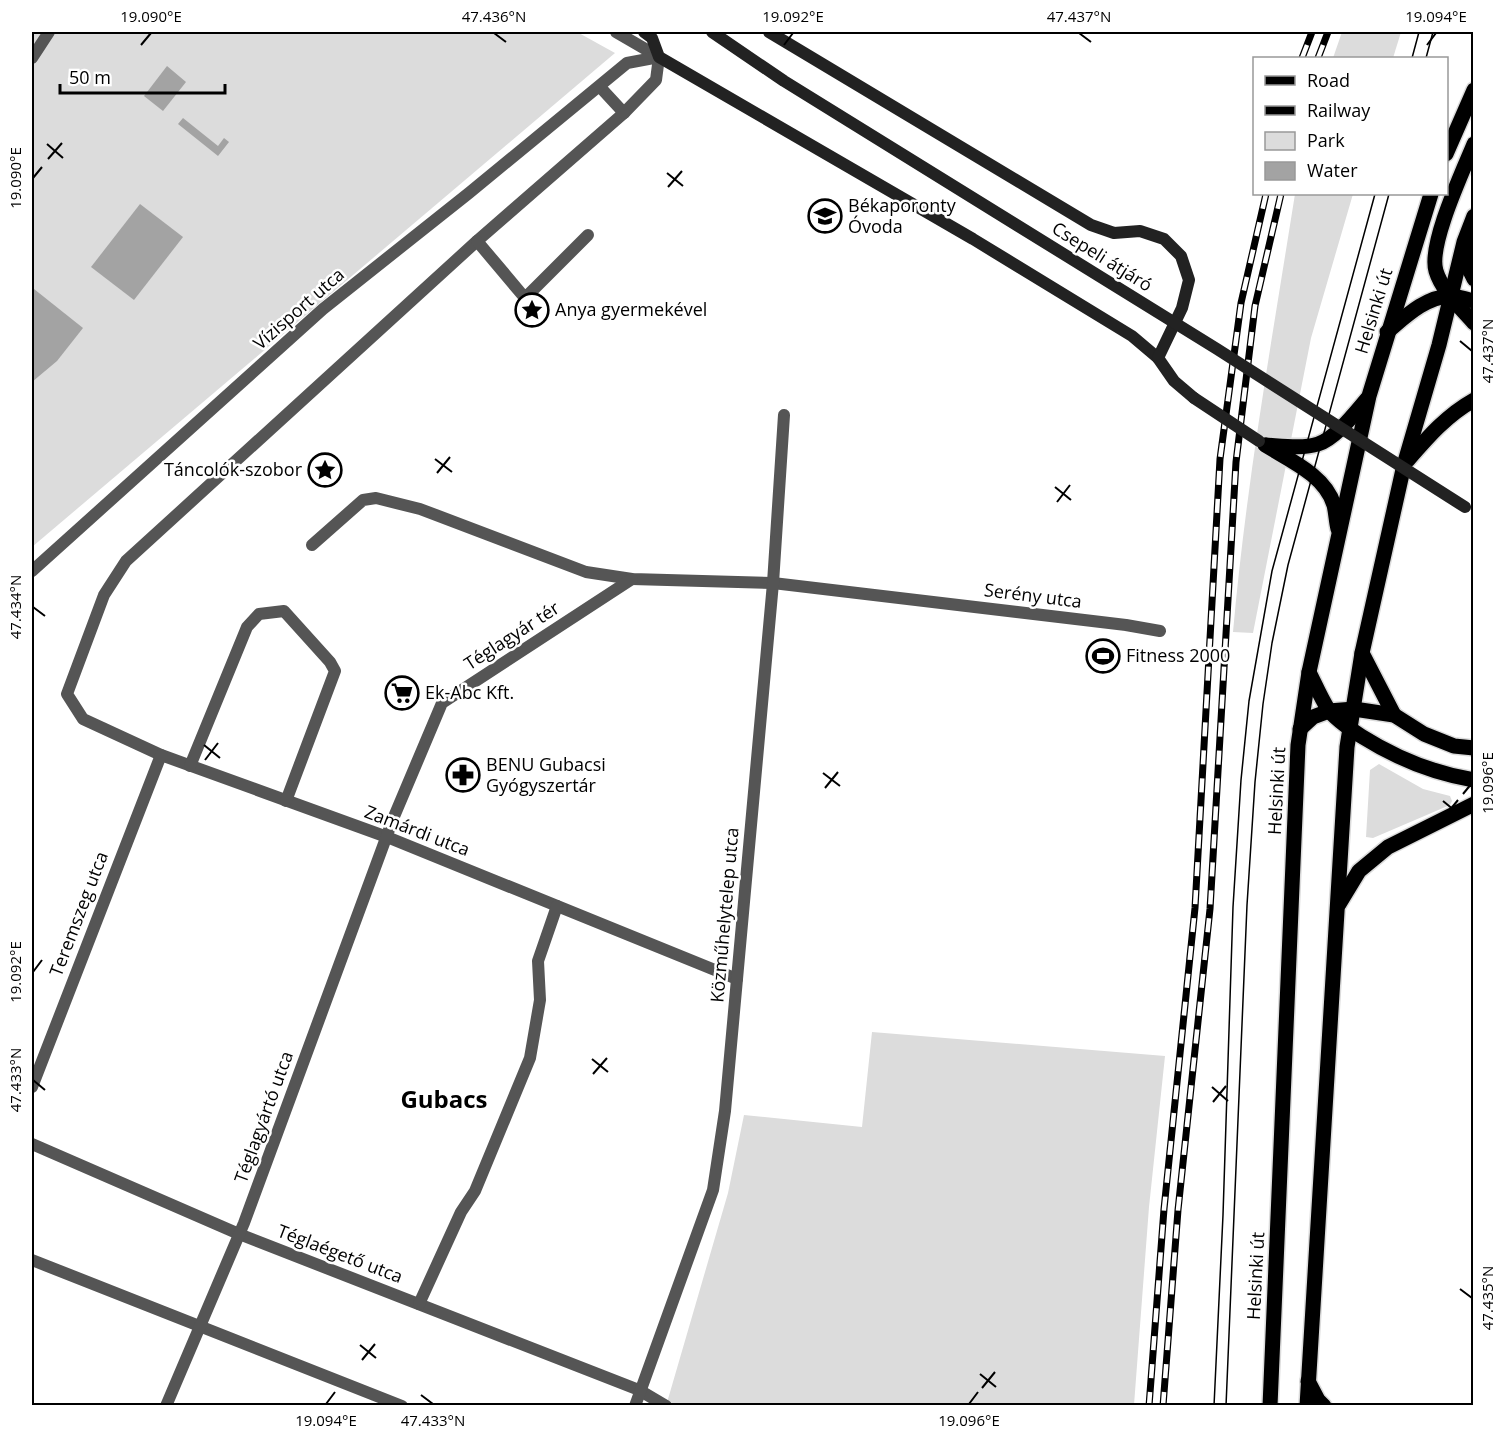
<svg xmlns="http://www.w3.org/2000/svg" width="1505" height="1437" font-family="'Open Sans',sans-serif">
	<rect width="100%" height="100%" fill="#fff"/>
	<g fill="#dcdcdc">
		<path d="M32 32H577L615 53 32 547Z"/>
		<path d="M1342 32H1401L1393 58H1333Z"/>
		<path d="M1295 194H1353L1311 338 1253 633 1233 632C1246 485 1272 339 1295 194Z"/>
		<path d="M1379 764 1423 789 1450 796 1452 801 1450 805 1373 838 1366 837 1370 770Z"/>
		<path d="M872 1032 1165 1056 1149 1207 1134 1405 666 1406 728 1193 744 1115 862 1127Z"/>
	</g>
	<g fill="#a3a3a3">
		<path d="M167 66 186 82 163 111 144 96Z"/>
		<path d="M183 118 218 146 224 138 229 142 218 156 178 124Z"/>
		<path d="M140 204 183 237 134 300 91 267Z"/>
		<path d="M34 289 83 328 57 361 32 382V292Z"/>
	</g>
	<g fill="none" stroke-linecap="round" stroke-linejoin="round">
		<g stroke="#dbdbdb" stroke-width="18">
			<g id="primary">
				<path d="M1474 144C1463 171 1428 245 1436 271 1442 291 1461 308 1474 323"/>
				<path d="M1446 154 1474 90"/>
				<path d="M1464 248 1467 265 1474 279"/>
				<path d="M1387 332C1405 317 1425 297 1450 296 1457 295 1466 300 1474 301"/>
				<path d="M1265 445C1289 460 1325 475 1334 505 1336 513 1336 521 1338 529"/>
				<path d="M1266 445C1282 446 1303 449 1318 444 1336 438 1355 413 1367 399"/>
				<path d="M1408 460C1428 437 1447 415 1474 400"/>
				<path d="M1362 653 1394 715"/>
				<path d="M1309 672C1315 684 1321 698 1328 709 1336 720 1350 729 1361 736 1396 758 1432 773 1474 780"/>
				<path d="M1300 729 1313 717 1329 711 1354 709 1394 715 1424 734 1454 746 1474 748"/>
				<path d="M1339 904 1359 871 1388 847 1474 804"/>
				<path d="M1308 1381 1318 1400 1324 1406"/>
				<path d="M1270 1406 1298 745 1309 672 1369 396 1431 194"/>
				<path d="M1307 1406 1347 747 1362 653 1404 465 1439 345 1464 242 1474 216"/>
			</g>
		</g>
		<path stroke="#555" stroke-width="12" d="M32 58 49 32"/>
		<g stroke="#555" stroke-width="12">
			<path d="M616 32 659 57"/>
			<path d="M659 57 656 80 624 113 477 241 126 561 104 595 67 694 83 719 161 755 387 837 737 979"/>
			<path d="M600 87 624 113"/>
			<path d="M477 241 525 298 588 235"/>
			<path d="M312 545 363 500 376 498 420 509 586 572 632 579 773 583 1126 625 1160 631"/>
			<path d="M32 571 323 309 469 193 627 63 659 57"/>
			<path d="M190 766 247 627 259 614 284 611 330 662 335 671 286 801"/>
			<path d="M32 1087 161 755"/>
			<path d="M32 1144 239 1234 639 1390 666 1406"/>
			<path d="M32 1260 402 1406"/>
			<path d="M419 1304 461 1212 475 1191 530 1058 540 1000 538 961 557 906"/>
			<path d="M166 1406 244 1223 393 819 442 703 632 579"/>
			<path d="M635 1406 713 1190 725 1111 773 583 784 415"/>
		</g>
		<g stroke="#222" stroke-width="12">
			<path d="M644 32 652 38 659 57 973 239 1132 336 1158 358 1174 381 1194 398"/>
			<path d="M769 32 1091 225 1114 233 1140 231 1164 239 1181 256 1189 280 1182 308 1158 358"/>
		</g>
		<use href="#primary" stroke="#000" stroke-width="15"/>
		<g stroke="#000" stroke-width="1.5">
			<path d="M1412 58 1419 32"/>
			<path d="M1426 58 1433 32"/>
			<path d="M1214 1406 1223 1215 1233 907 1241 780 1249 701 1272 571 1375 194"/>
			<path d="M1226 1406 1247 905 1255 782 1263 704 1272 643 1288 565 1389 194"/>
		</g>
		<g stroke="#000" stroke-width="7">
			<g id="rail">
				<path d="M1302 58 1312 32"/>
				<path d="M1318 58 1328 32"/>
				<path d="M1149 1406 1164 1209 1195 908 1220 459 1241 303 1266 194"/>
				<path d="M1163 1406 1178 1210 1210 909 1236 462 1255 306 1281 194"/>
			</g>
		</g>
		<use href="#rail" stroke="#fff" stroke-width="4.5" stroke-dasharray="14" stroke-linecap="butt"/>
		<g stroke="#222" stroke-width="12">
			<path d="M712 32 784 81 1217 349 1465 507"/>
			<path d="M1194 398 1259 441"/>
		</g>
	</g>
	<path fill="none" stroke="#000" stroke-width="2" d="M494 33 506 42M1079 33 1091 42M141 45 151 33M784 45 793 33M1427 45 1436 33M47 144 63 158M48 159 62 143M667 173 683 186M33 178 42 167M668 187 682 171M1460 341 1472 351M435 459 452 472M437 473 450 457M1055 487 1071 500M1057 502 1070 485M33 607 45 616M204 745 220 758M205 760 218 743M823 773 840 786M825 788 838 772M1463 794 1472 783M1443 801 1460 815M1445 816 1458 800M33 972 42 960M592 1059 608 1072M593 1074 607 1058M33 1080 45 1090M1212 1087 1228 1101M1213 1102 1226 1086M1460 1289 1472 1298M360 1345 376 1358M362 1360 375 1344M980 1374 996 1387M982 1388 995 1372M421 1395 433 1404M326 1404 335 1392M969 1404 978 1392"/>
	<defs>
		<g id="school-ring" transform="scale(1.725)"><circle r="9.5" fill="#fff" stroke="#000" stroke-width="1.5"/><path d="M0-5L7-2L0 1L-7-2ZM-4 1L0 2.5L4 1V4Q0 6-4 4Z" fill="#000"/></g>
		<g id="sight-ring" transform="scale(1.725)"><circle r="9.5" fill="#fff" stroke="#000" stroke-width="1.5"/><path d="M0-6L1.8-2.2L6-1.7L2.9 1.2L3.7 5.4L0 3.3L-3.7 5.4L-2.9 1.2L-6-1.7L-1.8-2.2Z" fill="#000"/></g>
		<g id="stadium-ring" transform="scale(1.725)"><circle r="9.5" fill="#fff" stroke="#000" stroke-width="1.5"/><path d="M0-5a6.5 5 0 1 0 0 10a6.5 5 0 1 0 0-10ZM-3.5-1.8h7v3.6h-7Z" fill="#000"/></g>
		<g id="supermarket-ring" transform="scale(1.725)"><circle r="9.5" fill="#fff" stroke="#000" stroke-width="1.5"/><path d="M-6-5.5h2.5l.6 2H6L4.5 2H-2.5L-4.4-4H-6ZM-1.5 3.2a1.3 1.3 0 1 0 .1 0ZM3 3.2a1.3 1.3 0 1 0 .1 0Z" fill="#000"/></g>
		<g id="pharmacy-ring" transform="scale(1.725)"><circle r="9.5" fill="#fff" stroke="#000" stroke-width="1.5"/><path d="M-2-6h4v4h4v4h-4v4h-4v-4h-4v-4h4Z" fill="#000"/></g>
	</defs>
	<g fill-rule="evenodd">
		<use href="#school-ring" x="825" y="216"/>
		<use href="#sight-ring" x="532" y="310"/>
		<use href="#sight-ring" x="325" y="470"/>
		<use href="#stadium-ring" x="1103" y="656"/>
		<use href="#supermarket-ring" x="402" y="693"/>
		<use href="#pharmacy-ring" x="463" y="775"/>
	</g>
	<g text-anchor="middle" stroke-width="5" stroke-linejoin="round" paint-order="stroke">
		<g font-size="18" fill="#000" stroke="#fff" text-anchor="start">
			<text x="848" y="212">Békaporonty<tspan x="848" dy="21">Óvoda</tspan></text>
			<text x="555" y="316">Anya gyermekével</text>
			<text x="302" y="476" text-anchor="end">Táncolók-szobor</text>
			<text x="1126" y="662">Fitness 2000</text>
			<text x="425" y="699">Ek-Abc Kft.</text>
			<text x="486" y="771">BENU Gubacsi<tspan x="486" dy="21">Gyógyszertár</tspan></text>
		</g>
		<g font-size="18" fill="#000" stroke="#fff">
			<text transform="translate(1102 257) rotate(32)" y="6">Csepeli átjáró</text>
			<text transform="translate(299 309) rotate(-41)" y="6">Vízisport utca</text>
			<text transform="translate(1374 311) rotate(-73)" y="6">Helsinki út</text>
			<text transform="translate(1033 596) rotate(7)" y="6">Serény utca</text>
			<text transform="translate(512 636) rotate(-33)" y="6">Téglagyár tér</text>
			<text transform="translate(1277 791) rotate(-87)" y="6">Helsinki út</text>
			<text transform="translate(417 831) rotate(21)" y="6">Zamárdi utca</text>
			<text transform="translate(79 914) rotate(-69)" y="6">Teremszeg utca</text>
			<text transform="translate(725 915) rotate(-85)" y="6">Közműhelytelep utca</text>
			<text transform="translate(264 1117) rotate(-70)" y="6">Téglagyártó utca</text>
			<text transform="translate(340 1254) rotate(21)" y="6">Téglaégető utca</text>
			<text transform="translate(1256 1276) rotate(-87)" y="6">Helsinki út</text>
		</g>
		<g font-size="24" font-weight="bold" fill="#000" stroke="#fff">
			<text x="444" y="1108">Gubacs</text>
		</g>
	</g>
	<rect width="1505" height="1437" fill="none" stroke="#ffffff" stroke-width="66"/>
	<rect x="1253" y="57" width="195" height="138" fill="#ffffff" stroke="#999999" stroke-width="1.5"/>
	<rect x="1265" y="76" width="30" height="9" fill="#000000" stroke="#999999" stroke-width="1.5"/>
	<text x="1307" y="87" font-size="18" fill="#000000">Road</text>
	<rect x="1265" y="106" width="30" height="9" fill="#000000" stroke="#999999" stroke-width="1.5"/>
	<text x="1307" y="117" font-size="18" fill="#000000">Railway</text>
	<rect x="1265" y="132" width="30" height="18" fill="#dcdcdc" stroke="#999999" stroke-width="1.5"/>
	<text x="1307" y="147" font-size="18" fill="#000000">Park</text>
	<rect x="1265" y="162" width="30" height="18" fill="#a3a3a3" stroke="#999999" stroke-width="1.5"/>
	<text x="1307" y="177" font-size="18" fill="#000000">Water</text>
	<path d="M60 84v9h165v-9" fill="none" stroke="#000000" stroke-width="3"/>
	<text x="69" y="84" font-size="18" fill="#000000" stroke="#ffffff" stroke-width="4.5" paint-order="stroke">50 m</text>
	<rect x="33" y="33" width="1439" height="1371" fill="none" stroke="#000" stroke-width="2"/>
	<g font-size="15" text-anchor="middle" fill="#000">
		<text x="151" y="22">19.090°E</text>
		<text x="494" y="22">47.436°N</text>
		<text x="793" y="22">19.092°E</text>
		<text x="1079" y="22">47.437°N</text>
		<text x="1436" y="22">19.094°E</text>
		<text transform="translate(16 178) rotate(-90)" y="5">19.090°E</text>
		<text transform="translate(1488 351) rotate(-90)" y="5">47.437°N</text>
		<text transform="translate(16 607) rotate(-90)" y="5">47.434°N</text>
		<text transform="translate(1488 783) rotate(-90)" y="5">19.096°E</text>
		<text transform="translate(16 972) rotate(-90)" y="5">19.092°E</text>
		<text transform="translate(16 1080) rotate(-90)" y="5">47.433°N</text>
		<text transform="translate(1488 1298) rotate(-90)" y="5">47.435°N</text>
		<text x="326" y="1426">19.094°E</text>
		<text x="433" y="1426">47.433°N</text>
		<text x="969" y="1426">19.096°E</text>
	</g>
</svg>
